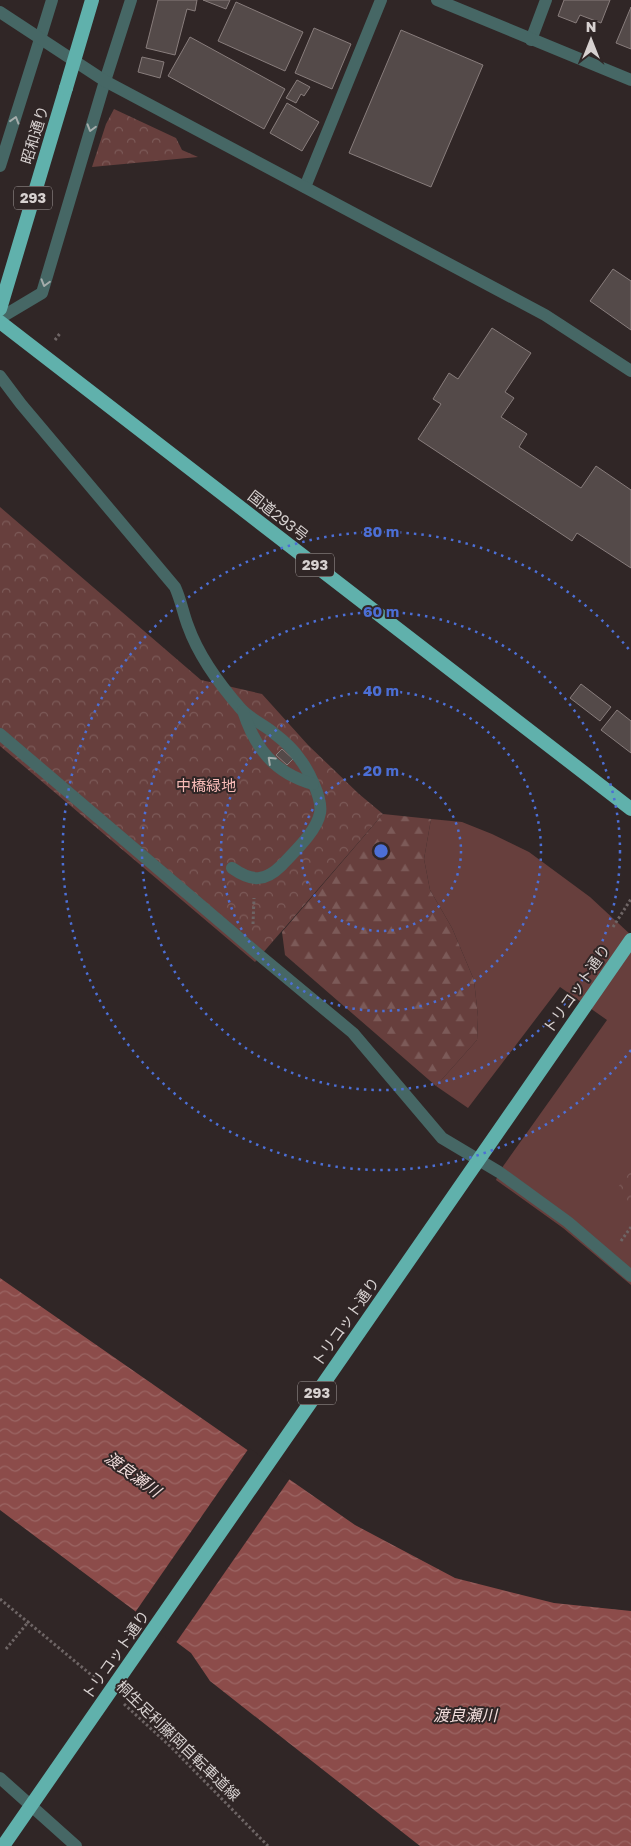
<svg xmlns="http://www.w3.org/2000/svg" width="631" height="1846" font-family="'Golos Text','Noto Sans JP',sans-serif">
	<defs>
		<pattern id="forest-firs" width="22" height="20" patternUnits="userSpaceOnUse" patternTransform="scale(1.25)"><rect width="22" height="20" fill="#673f3d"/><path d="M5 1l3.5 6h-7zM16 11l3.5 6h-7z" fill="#7c5a58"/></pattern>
		<pattern id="park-crowns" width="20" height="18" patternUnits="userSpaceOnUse" patternTransform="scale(1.25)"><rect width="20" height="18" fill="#673f3d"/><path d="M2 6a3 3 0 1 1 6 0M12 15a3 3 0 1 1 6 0" fill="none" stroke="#7c5a58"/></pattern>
		<pattern id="water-waves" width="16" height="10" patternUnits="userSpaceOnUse" patternTransform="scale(1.25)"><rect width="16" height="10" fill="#8c4c4a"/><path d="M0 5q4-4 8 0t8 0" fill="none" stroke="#9b6563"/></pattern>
	</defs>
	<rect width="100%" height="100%" fill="#302626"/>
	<path fill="#673f3d" d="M431 819 462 822 492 834 529 852 590 897 631 935V1285L563 1228 496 1180 499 1172 607 1020 560 987 468 1108 436 1086 477 1040 478 1017 474 980 452 928 430 890 424 859Z"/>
	<path fill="url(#forest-firs)" d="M383 814 431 819 424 859 430 890 452 928 474 980 478 1017 477 1040 436 1086 285 955 282 932Z"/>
	<g fill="url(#park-crowns)">
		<path d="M114 109 176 138 182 150 198 157 92 167 106 124Z"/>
		<path d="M0 507 201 680 262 694 308 745 359 794 383 814 255 962 0 746Z"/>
		<path d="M631 1171V1204L621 1207 618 1187Z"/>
	</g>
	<path fill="url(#water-waves)" d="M0 1278 355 1525 455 1578 554 1603 631 1611V1846H420L210 1681 191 1653 0 1510Z"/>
	<path fill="#302626" d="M249 1448 291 1477 175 1644 134 1614Z"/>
	<g fill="#544a49" stroke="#887d7c">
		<path d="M158 0H197L195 11 187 9 175 55 146 48Z"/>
		<path d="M203 0H230L226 9Z"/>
		<path d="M564 0H610L601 23 580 15 576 23 558 16Z"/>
		<path d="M236 2 303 32 285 71 218 41Z"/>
		<path d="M631 7V49L616 43Z"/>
		<path d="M314 28 351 44 332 89 295 73Z"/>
		<path d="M401 30 483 65 431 187 349 153Z"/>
		<path d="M190 37 285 89 264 129 168 76Z"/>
		<path d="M142 57 164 62 160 78 138 72Z"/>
		<path d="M297 80 310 87 304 96 301 94 296 103 286 98Z"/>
		<path d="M287 103 319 122 302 151 270 133Z"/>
		<path d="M613 269 631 281V330L590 301Z"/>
		<path d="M492 328 531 353 505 392 514 398 501 417 527 434 519 447 581 488 596 466 631 490V568L577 533 572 541 418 439 441 404 433 399 449 373 458 379Z"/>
		<path d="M581 684 611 707 600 721 570 698Z"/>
		<path d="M617 710 631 721V753L601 730Z"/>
		<path d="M282 749 293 759 287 765 276 755Z"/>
	</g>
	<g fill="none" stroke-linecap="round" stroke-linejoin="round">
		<g stroke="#6e6565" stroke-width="3" stroke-dasharray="2.5 2.5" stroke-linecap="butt">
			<path d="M55 340 61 332"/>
			<path d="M253 924 254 898"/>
			<path d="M621 1241 631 1227"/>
			<path d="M0 1599 95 1678"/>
			<path d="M6 1649 29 1621"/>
			<path d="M124 1704 171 1747 268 1846"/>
		</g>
		<g stroke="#466765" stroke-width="12">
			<path d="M40 39 52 0"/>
			<path d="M0 376 21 404 175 587C181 600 183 613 188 626 199 657 220 685 241 709 250 719 265 725 275 734 284 741 293 749 299 758 308 769 323 799 320 813 317 831 294 852 282 865 265 882 252 882 232 868"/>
			<path d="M243 711C255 748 274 773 313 784"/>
			<path d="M0 1778 76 1846"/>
		</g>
		<path stroke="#466765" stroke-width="12" d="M0 734 258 954 353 1033 442 1138 499 1172 568 1222 631 1276"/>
		<g stroke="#466765" stroke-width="12">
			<path d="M531 40 546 0"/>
			<path d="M0 166 40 39"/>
			<path d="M305 187 381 0"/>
			<path d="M0 318 42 293 105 81 131 0"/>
		</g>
		<g stroke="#466765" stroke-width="12">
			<path d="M437 0 631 80"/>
			<path d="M0 12 105 81 545 315 631 371"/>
		</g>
		<g stroke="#60b1ac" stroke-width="14">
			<path d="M0 309 66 88"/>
			<path d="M0 322 631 809"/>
		</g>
		<path stroke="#6e6565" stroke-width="3" stroke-dasharray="2.5 2.5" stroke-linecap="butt" d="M613 927 631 899"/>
		<g stroke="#60b1ac" stroke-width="14">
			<path d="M66 88 92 0"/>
			<path d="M3 1846 631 940"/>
		</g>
	</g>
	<defs><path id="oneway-chevron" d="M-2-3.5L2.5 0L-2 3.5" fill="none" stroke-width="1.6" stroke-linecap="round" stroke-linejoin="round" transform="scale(1.25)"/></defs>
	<g stroke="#a4acab">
		<use href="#oneway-chevron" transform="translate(15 120) rotate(-73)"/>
		<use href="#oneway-chevron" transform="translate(91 128) rotate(106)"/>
		<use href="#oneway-chevron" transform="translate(45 283) rotate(106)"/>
		<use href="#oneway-chevron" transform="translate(271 760) rotate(-137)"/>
	</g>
	<g fill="none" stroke="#4c6fd6" stroke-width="2.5" stroke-dasharray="2.5 5">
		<circle cx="381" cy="851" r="80"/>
		<circle cx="381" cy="851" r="160"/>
		<circle cx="381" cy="851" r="239"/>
		<path d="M631 1050A319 319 0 1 1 631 652"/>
	</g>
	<g text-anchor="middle" stroke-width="4" stroke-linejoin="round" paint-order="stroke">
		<g fill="#302626" stroke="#a59e9d" stroke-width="1">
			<rect x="14" y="186.5" width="38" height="23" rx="4"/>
			<rect x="296" y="553.5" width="38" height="23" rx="4"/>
			<rect x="298" y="1381.5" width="38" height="23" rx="4"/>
		</g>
		<g font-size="14" font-weight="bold" fill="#d7d1d0">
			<text x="33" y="203">293</text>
			<text x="315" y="570">293</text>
			<text x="317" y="1398">293</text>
		</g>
		<g font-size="15" fill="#d7d1d0" stroke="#302626">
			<text transform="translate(35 135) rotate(-73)" y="5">昭和通り</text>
			<text transform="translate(278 516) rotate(38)" y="5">国道293号</text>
			<text transform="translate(577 989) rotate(-55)" y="5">トリコット通り</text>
			<text transform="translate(346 1322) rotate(-55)" y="5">トリコット通り</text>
			<text transform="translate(116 1655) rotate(-55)" y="5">トリコット通り</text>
			<text transform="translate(178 1741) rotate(44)" y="5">桐生足利藤岡自転車道線</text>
		</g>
		<g font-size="15" fill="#f7bbb7" stroke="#302626">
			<text x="206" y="791">中橋緑地</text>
		</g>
		<g font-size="16" font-style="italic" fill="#f2dddc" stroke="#302626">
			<text transform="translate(133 1474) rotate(36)" y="6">渡良瀬川</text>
			<text x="465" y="1721">渡良瀬川</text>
		</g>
	</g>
	<circle cx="381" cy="851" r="8" fill="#4c6fd6" stroke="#302626" stroke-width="2.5"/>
	<g font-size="15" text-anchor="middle" font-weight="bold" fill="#4c6fd6" stroke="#302626" stroke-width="4" stroke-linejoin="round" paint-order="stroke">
		<text x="381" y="537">80 m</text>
		<text x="381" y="617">60 m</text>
		<text x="381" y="696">40 m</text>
		<text x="381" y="776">20 m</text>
	</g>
	<g transform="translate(591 40)" stroke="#302626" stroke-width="4" paint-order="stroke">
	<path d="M0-4L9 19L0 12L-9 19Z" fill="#d7d1d0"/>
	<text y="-8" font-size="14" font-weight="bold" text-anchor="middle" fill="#d7d1d0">N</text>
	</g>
</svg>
